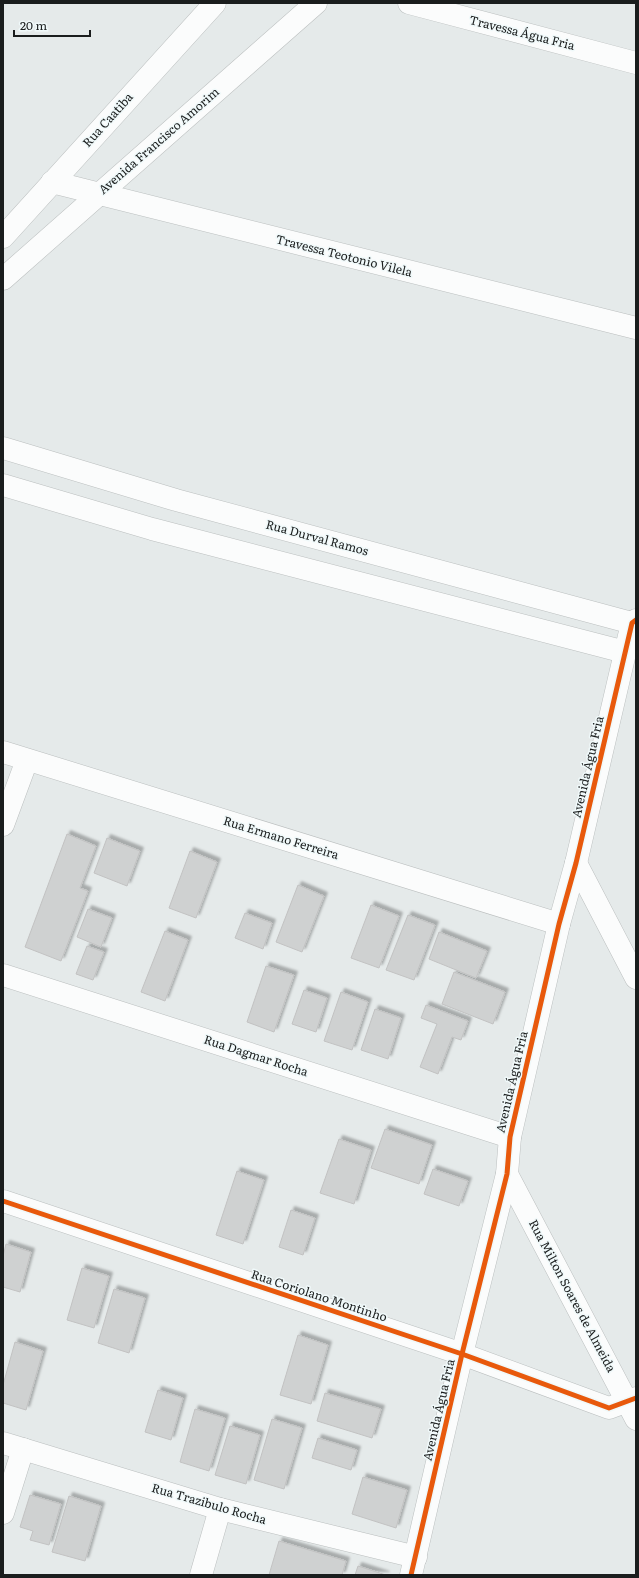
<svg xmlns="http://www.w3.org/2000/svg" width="639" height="1578" font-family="Literata,serif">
	<defs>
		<filter id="shadow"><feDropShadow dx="3.5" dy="-3.5" stdDeviation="1" flood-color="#0004"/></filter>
	</defs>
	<rect width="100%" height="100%" fill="#e5eaea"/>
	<g fill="#cfd1d1" stroke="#c2c2c2" filter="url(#shadow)">
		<path d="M67 834 96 846 80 888 88 891 61 961 25 947Z"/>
		<path d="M107 838 140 851 127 886 94 873Z"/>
		<path d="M190 851 217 862 196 918 169 908Z"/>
		<path d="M298 885 324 896 302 952 276 942Z"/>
		<path d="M371 905 399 916 379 968 351 958Z"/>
		<path d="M88 909 112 918 101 947 77 937Z"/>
		<path d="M245 913 272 923 263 949 235 938Z"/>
		<path d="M408 915 435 925 414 980 386 970Z"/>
		<path d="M165 931 188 940 165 1001 141 992Z"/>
		<path d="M439 932 487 951 476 978 429 959Z"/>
		<path d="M87 946 104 952 93 980 76 974Z"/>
		<path d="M266 966 294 975 274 1032 247 1022Z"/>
		<path d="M454 972 505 992 493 1024 442 1004Z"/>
		<path d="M304 990 327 998 316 1032 292 1024Z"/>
		<path d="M341 992 368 1002 352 1050 324 1041Z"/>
		<path d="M426 1005 468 1021 461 1040 452 1037 438 1074 420 1067 437 1024 421 1018Z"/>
		<path d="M375 1009 401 1018 388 1059 361 1050Z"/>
		<path d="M385 1129 432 1145 419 1184 371 1168Z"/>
		<path d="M339 1139 371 1150 354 1204 320 1193Z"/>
		<path d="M433 1169 468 1181 459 1206 424 1194Z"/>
		<path d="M237 1171 264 1180 243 1244 216 1235Z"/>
		<path d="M291 1210 315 1218 303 1255 279 1247Z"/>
		<path d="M6 1244 31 1252 20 1292 3 1287V1256Z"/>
		<path d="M82 1268 109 1276 94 1328 67 1320Z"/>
		<path d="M114 1289 145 1298 129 1353 98 1343Z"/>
		<path d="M298 1335 328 1345 311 1404 280 1395Z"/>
		<path d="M15 1342 43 1351 26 1410 3 1403V1385Z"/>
		<path d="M158 1390 183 1398 171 1440 145 1432Z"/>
		<path d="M325 1393 381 1409 372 1438 317 1421Z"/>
		<path d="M195 1409 225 1418 209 1471 180 1462Z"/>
		<path d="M272 1419 302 1428 284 1489 254 1480Z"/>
		<path d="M230 1426 260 1435 246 1484 215 1475Z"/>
		<path d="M318 1438 357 1450 351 1470 312 1458Z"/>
		<path d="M363 1477 407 1490 396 1528 352 1514Z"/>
		<path d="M30 1495 61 1504 49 1545 30 1540 33 1531 20 1527Z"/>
		<path d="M69 1496 101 1506 85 1561 52 1552Z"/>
		<path d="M279 1541 346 1561 342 1575H269Z"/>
		<path d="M358 1566 386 1575H355Z"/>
	</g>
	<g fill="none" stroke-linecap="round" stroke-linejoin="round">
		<g stroke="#bbbfbf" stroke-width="23">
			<g id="minor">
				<path d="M409 3 636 63"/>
				<path d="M52 182 636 328"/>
				<path d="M3 448 176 500 632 623"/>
				<path d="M3 485 152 529 625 652"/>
				<path d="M3 752 559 924"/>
				<path d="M3 825 27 760"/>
				<path d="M576 863 636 978"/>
				<path d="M3 975 510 1137"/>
				<path d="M507 1174 636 1419"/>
				<path d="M3 1201 462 1354 609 1408 636 1398"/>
				<path d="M3 1443 220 1509 416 1557"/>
				<path d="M3 1513 23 1449"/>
				<path d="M201 1575 220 1509"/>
			</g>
		</g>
		<g stroke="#bbbfbf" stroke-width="23">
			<path id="tertiary" d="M411 1575 462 1354 507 1174 510 1137 559 924 576 863 632 623 636 620"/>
		</g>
		<g stroke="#bbbfbf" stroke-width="23">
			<g id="secondary">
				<path d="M3 237 215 3"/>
				<path d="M3 279 316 3"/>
			</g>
		</g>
		<use href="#minor" stroke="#fbfcfc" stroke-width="22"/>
		<use href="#tertiary" stroke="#fbfcfc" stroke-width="22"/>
		<use href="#secondary" stroke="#fbfcfc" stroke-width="22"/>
		<g stroke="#f0f9fa" stroke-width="8">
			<g id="cycleway">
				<path d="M3 1201 462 1354 609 1408 636 1398"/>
				<path d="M411 1575 462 1354 507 1174 510 1137 559 924 576 863 632 623 636 620"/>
			</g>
		</g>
		<use href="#cycleway" stroke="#e8590c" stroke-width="5"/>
	</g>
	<g text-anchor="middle" stroke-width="3" stroke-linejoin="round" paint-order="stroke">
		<g font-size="12" fill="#1a1d1d" stroke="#f0f9fa">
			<text transform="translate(522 33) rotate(14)" y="4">Travessa Água Fria</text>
			<text transform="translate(108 120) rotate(-48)" y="4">Rua Caatiba</text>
			<text transform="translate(159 141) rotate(-41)" y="4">Avenida Francisco Amorim</text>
			<text transform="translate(344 256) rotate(14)" y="4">Travessa Teotonio Vilela</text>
			<text transform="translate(317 538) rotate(15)" y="4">Rua Durval Ramos</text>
			<text transform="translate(588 767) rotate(-77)" y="4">Avenida Água Fria</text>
			<text transform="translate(281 838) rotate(17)" y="4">Rua Ermano Ferreira</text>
			<text transform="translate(256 1056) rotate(18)" y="4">Rua Dagmar Rocha</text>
			<text transform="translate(512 1082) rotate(-77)" y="4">Avenida Água Fria</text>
			<text transform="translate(319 1296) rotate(18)" y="4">Rua Coriolano Montinho</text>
			<text transform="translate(572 1296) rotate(62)" y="4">Rua Milton Soares de Almeida</text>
			<text transform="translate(439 1410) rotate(-77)" y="4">Avenida Água Fria</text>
			<text transform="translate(209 1504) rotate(16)" y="4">Rua Trazibulo Rocha</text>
		</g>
	</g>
	<rect width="639" height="1578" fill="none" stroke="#1a1d1d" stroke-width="8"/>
	<path d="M14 30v6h76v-6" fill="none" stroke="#1a1d1d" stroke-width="2"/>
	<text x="20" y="30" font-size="12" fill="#1a1d1d" stroke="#f0f9fa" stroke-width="3" paint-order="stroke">20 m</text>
</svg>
